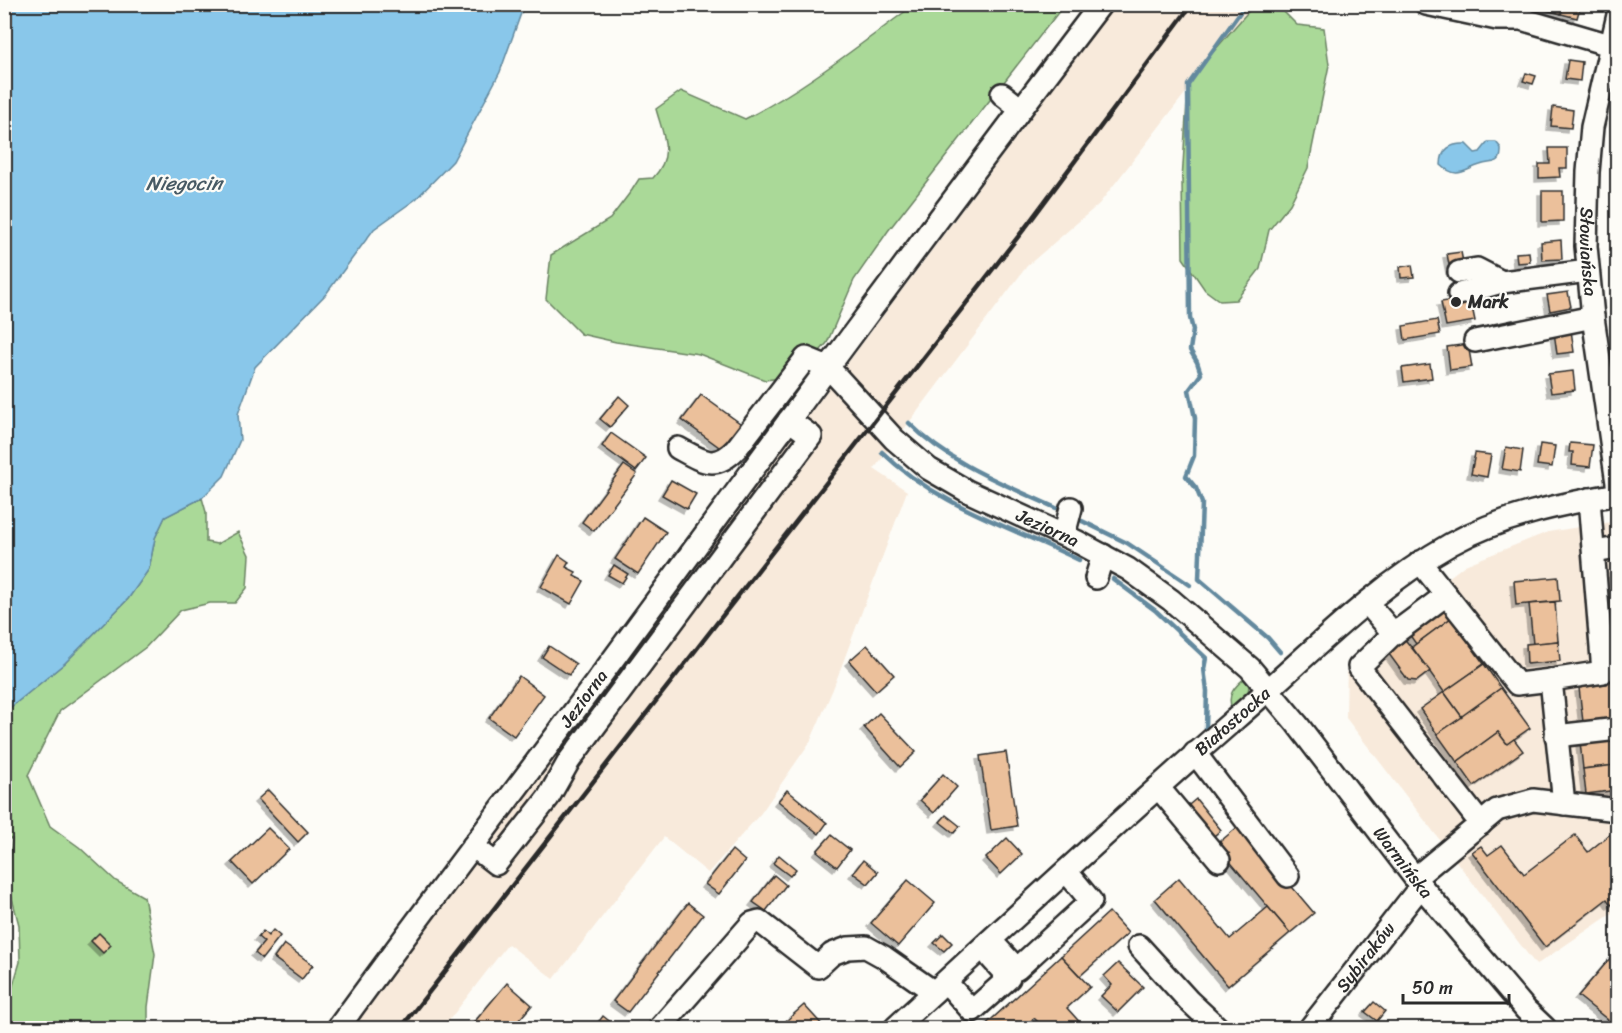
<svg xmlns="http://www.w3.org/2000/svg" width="1622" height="1033" font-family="Sriracha,sans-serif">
	<defs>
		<filter id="shadow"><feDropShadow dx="-4" dy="4" stdDeviation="0" flood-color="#0004"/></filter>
	</defs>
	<rect width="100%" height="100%" fill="#fdfcf7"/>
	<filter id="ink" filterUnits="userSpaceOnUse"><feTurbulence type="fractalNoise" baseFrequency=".0167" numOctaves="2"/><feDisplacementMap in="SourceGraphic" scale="12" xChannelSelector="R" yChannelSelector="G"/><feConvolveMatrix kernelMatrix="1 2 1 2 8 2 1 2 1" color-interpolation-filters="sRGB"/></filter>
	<g filter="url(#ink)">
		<g fill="#f8eadb">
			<path d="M1115 5H1254L1099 204 1027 266 874 469 907 491 833 689 810 742 761 813 708 873 664 837 554 979 508 944 443 1028H351Z"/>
			<path d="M1617 521V910L1536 965 1346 718 1347 663 1387 625 1465 565 1548 532Z"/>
		</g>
		<g fill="#aad998" stroke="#6a8262" stroke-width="1.5">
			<path d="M914 5H1064L888 231 854 280 827 343 798 376 765 380 699 354 616 342 581 334 546 299 551 255 610 219 632 190 639 179 653 178C675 155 663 135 656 109L681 91 745 119C806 88 859 45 914 5Z"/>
			<path d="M1254 5 1281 9 1297 25 1324 28 1329 65 1308 168 1290 204 1269 230 1260 269 1236 300 1220 301 1205 290 1183 258 1182 181 1188 85 1207 59Z"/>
			<path d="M1010 104 1013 109 843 336 842 329Z"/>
			<path d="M202 498 206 512V542L217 544 238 532 249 555 247 588 235 603H210L181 610 146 647 60 711 28 775 50 826 79 847 116 881 144 897 155 954 148 1007V1028H13L8 1002 20 962 19 925 8 883 12 839 5 838V712L65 663 128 599 149 569 155 538 165 517Z"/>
			<path d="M1247 676C1253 693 1245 699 1232 709 1226 693 1236 686 1247 676Z"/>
		</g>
		<g fill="#89c7ea" stroke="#63899e" stroke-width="1.5">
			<path d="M5 4 524 5 500 72 453 161 416 199 374 229 326 294 255 367 238 414 240 440 224 476 202 498 165 517 155 538 149 569 128 599 65 663 5 712Z"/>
			<path d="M1488 142H1496L1501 148C1502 167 1492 160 1480 165 1464 170 1457 180 1441 165 1441 149 1451 143 1466 144L1475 153 1480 152Z"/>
		</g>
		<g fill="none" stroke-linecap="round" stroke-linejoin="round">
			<g stroke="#63899e" stroke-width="4.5">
				<path d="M1246 4 1188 85 1190 318 1193 330 1190 350 1197 362 1201 374 1189 390 1195 418 1194 456 1186 476 1196 488 1202 503 1199 579 1268 638 1280 652"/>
				<path d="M909 423C950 464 1004 484 1056 508"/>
				<path d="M882 452C937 506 1012 527 1079 560"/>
				<path d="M1082 521 1127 543 1190 585"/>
				<path d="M1113 579 1156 611 1206 658 1204 669 1207 691 1206 728"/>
			</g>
		</g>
		<g fill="#ebc09b" stroke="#2b2b2b" stroke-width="1.5" filter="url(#shadow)">
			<path d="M1548 4H1564L1561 14 1546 10Z"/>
			<path d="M1564 4H1581L1577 18 1561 14Z"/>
			<path d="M1568 60 1582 62 1580 81 1565 79Z"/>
			<path d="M1526 73 1536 76 1533 84 1523 81Z"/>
			<path d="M1553 107 1573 110 1571 128 1551 126Z"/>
			<path d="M1549 148H1567V168H1559L1560 177 1539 178V164H1550Z"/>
			<path d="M1542 191H1563V221L1542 222Z"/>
			<path d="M1561 240 1562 259 1542 260 1541 242Z"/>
			<path d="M1461 252 1464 267 1450 270 1447 254Z"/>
			<path d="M1529 252 1530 262 1517 263 1516 253Z"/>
			<path d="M1412 265 1414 277 1401 278 1400 267Z"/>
			<path d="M1568 292 1571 307 1550 311 1547 295Z"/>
			<path d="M1470 297 1475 321 1446 326 1441 302Z"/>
			<path d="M1437 320 1440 334 1405 340 1403 326Z"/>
			<path d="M1513 320 1515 329 1495 334 1493 324Z"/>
			<path d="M1571 330 1574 352 1557 354 1554 332Z"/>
			<path d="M1468 344 1472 367 1450 370 1447 347Z"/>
			<path d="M1430 364 1432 378 1404 382 1402 368Z"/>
			<path d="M1573 371 1575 390 1551 393 1548 374Z"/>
			<path d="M701 395 744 426 726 452 682 420Z"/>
			<path d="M619 396 629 405 610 427 600 419Z"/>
			<path d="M611 433 646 458 636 471 602 446Z"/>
			<path d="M1570 443 1593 445 1590 467 1572 465 1573 452H1569Z"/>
			<path d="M1540 444 1555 446 1552 467 1537 465Z"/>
			<path d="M1506 447 1523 450 1520 472 1502 469Z"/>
			<path d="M1475 453 1491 455 1487 477 1471 474Z"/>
			<path d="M624 465 637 474 594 531 582 522Z"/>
			<path d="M671 480 696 494 687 509 662 495Z"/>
			<path d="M643 517 666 532 638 574 615 559Z"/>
			<path d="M559 555 569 562 566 567 576 572 574 576 584 581 571 604 541 587Z"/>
			<path d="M614 565 628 574 622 583 608 575Z"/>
			<path d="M1618 573V599H1613L1610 574Z"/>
			<path d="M1558 577 1560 601 1516 605 1514 581Z"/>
			<path d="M1555 602 1558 641 1533 644 1529 604Z"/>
			<path d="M1442 606 1451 618 1416 644 1407 631Z"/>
			<path d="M1451 618 1484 664 1444 692 1412 647Z"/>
			<path d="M1403 637 1430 671 1417 681 1408 680 1386 650Z"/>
			<path d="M1558 641 1560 661 1527 664 1526 644Z"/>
			<path d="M867 645 894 675 876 691 849 661Z"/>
			<path d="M549 646 576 664 569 675 542 657Z"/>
			<path d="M1484 664 1501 688 1462 717 1444 692Z"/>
			<path d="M519 676 544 695 514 736 489 718Z"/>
			<path d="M1618 678V717L1583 722 1579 688 1607 684 1606 680Z"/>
			<path d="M1501 688 1530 728 1507 744 1498 732 1457 762 1437 734Z"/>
			<path d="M1444 692 1462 717 1437 734 1420 709Z"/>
			<path d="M879 713 916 752 900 767 864 727Z"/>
			<path d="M1498 732 1507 744 1514 739 1523 751 1474 786 1457 762Z"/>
			<path d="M1618 737V765L1583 769 1580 742Z"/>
			<path d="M1006 752 1017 826 991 830 980 756Z"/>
			<path d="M1615 765 1618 790 1586 794 1583 769Z"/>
			<path d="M943 774 957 787 934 813 920 800Z"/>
			<path d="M268 790 308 832 298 842 258 799Z"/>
			<path d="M787 790 827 823 819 834 778 801Z"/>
			<path d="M1196 799 1221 830 1209 840 1184 809Z"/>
			<path d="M946 815 960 826 954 833 940 822Z"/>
			<path d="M1240 825 1314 913 1290 933 1216 845Z"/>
			<path d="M268 828 289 849 253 884 232 862Z"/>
			<path d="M1618 834V900L1611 905 1607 899 1545 947 1472 852 1481 846 1488 855 1502 845 1524 874 1575 835 1588 852 1609 835Z"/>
			<path d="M831 835 850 850 837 867 817 851Z"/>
			<path d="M1007 838 1022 854 1001 874 986 858Z"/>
			<path d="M732 850 745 861 719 894 705 884Z"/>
			<path d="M779 855 796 869 790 876 773 863Z"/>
			<path d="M863 860 878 872 868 884 853 873Z"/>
			<path d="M774 875 786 885 766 911 753 902Z"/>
			<path d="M1179 878 1230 939 1268 907 1290 933 1228 986 1155 899Z"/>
			<path d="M908 880 935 903 898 946 871 923Z"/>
			<path d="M688 903 703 915 628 1012 613 1001Z"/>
			<path d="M1109 912 1128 933 1080 976 1061 956Z"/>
			<path d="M273 930 280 936 262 959 255 953 264 942 258 937 263 931 268 936Z"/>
			<path d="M99 933 111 945 103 953 91 941Z"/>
			<path d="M943 934 952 943 944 951 934 943Z"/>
			<path d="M284 944 313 965 302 979 274 958Z"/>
			<path d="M1618 949V1028L1578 996Z"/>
			<path d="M1061 956 1090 987 1067 1008 1085 1028H1044L1034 1018 1023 1028H982Z"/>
			<path d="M1118 963 1143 987 1118 1012 1101 996 1112 985 1104 976Z"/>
			<path d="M507 983 532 1005 512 1028H473L471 1026Z"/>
			<path d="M1374 1002 1385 1011 1377 1021 1365 1012Z"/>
			<path d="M804 1005 825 1028H778Z"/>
			<path d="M603 1016 618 1028H594Z"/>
		</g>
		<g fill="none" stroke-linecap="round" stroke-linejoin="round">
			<g stroke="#2b2b2b" stroke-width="26">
				<g id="minor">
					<path d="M1426 4 1497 19H1521L1610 45 1618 51"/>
					<path id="s1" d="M1618 15 1592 127 1588 172 1586 246 1593 317 1618 490"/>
					<path d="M1002 94 1021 109"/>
					<path d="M1459 272 1477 269 1502 282"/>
					<path d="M1459 294 1502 282 1588 271"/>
					<path d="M1475 341 1593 317"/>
					<path id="s2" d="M678 448C702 461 715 471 736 449L806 358 828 367 894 439 929 469 967 491 1076 541 1128 569 1171 600 1250 668 1297 724 1421 886 1526 1010 1545 1028"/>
					<path d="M1064 535 1071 508"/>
					<path d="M1594 552 1618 548"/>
					<path d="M1420 562 1517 684 1551 680"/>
					<path d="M1096 578 1103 555"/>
					<path d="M1446 595 1391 636 1359 667 1481 824"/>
					<path d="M1367 603 1394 634"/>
					<path d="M1556 736 1618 729"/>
					<path d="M1195 753 1288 876"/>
					<path d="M1158 787 1219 860"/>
					<path d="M1564 804 1551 680 1603 672 1589 499"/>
					<path d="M473 846 496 864 548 798 569 761 811 436 789 420"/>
					<path d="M1415 878 1497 810 1533 800 1618 810"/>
					<path d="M991 941 1017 969 1091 901 1066 871"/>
					<path d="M1139 946 1189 1001 1218 1028"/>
					<path d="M946 982 972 1011 1009 978 991 958"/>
					<path id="s3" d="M338 1028C428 904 522 782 614 658 775 439 936 220 1101 4"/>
					<path d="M660 1028 752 923 759 921 818 967 832 954 848 948 866 947 884 957 934 992"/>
					<path id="s4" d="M895 1028C1007 925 1119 820 1234 720 1305 659 1369 590 1451 544 1502 516 1561 504 1618 494"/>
					<path id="s5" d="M1310 1028 1421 886"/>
				</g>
			</g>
			<use href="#minor" stroke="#fdfcf7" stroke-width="21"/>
			<path stroke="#2b2b2b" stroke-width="4.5" d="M401 1028 1028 224 1192 4"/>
		</g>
	</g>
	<circle fill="#2b2b2b" stroke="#fdfcf7" stroke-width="2" cx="1456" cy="302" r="6"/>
	<g text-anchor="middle" stroke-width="4.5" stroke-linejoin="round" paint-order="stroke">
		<g font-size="18" fill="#2b2b2b" stroke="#fdfcf7">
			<text dy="6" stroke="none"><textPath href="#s1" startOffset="240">Słowiańska</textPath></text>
			<text dy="6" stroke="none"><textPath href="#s2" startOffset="480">Jeziorna</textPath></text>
			<text dy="6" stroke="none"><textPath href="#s3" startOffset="411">Jeziorna</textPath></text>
			<text dy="6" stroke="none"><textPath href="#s4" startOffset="456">Białostocka</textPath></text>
			<text dy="6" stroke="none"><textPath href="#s2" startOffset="975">Warmińska</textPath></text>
			<text dy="6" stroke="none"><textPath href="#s5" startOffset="90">Sybiraków</textPath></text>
		</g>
		<g font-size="18" font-weight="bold" fill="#2b2b2b" stroke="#fdfcf7" text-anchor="start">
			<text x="1468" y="308">Mark</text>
		</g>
		<g font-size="20" font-style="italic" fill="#475a64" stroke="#fdfcf7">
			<text x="184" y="190">Niegocin</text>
		</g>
	</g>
	<rect width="1622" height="1033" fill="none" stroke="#fdfcf7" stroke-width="24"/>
	<rect x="12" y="12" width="1598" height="1009" fill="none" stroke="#2b2b2b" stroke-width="2" filter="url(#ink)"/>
	<path d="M1403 994v9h106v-9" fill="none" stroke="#2b2b2b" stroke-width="3"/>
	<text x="1412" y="994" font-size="18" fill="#2b2b2b" stroke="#fdfcf7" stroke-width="4.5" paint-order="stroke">50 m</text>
</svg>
